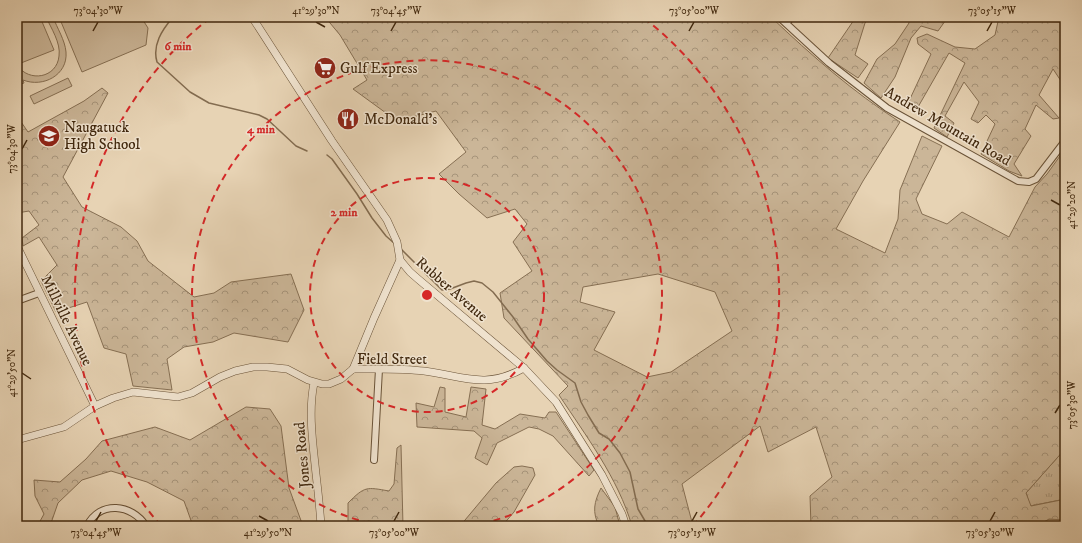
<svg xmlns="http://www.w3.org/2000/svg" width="1082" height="543" font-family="'IM FELL DW Pica',serif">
	<defs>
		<pattern id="grass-tufts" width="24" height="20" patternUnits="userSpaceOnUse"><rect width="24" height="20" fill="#cbb698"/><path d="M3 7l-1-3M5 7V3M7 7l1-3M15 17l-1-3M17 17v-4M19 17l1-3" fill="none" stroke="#a6947a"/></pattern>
		<pattern id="forest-crowns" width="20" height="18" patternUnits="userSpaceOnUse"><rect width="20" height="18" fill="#cbb698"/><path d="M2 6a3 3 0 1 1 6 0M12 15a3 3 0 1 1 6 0" fill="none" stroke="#a6947a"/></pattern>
	</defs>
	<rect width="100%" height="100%" fill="#e7d3b4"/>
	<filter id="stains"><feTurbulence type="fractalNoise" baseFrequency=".005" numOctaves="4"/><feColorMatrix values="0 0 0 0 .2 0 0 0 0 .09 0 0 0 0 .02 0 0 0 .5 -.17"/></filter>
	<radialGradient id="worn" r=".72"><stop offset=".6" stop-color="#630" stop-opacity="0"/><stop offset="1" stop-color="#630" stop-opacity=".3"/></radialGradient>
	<g fill="url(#grass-tufts)" stroke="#866f53">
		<path d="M1065 449V501L1060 500 1030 506 1026 493Z"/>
		<path d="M1049 519 1065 520V526H1037Z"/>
	</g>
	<g fill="url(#forest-crowns)" stroke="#866f53" fill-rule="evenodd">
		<path d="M325 17H771C811 55 853 92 900 122L863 181 836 229 885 253 898 219 900 190 922 136 942 146 916 199 922 214 947 224 962 212 1009 237 1035 187 1047 174 1065 149V449L1026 493 1031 506 1061 500 1065 501V520L1049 519 1037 526H811L810 496 832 477 816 427 768 452 760 426 682 484 693 526H632C618 478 586 436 559 395L568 386 504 318 500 293 532 271 513 242 527 224 515 209 487 218 459 194 439 174 466 152 436 111 397 121 353 89 367 80 340 35ZM658 274 715 292 732 331 671 372 647 377 594 350 615 312 580 302 583 287Z"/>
		<path d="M856 17H871L865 23 855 55 868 64 858 78 828 58Z"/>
		<path d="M909 17H948L938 31 921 26 911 38 895 77 881 98 864 83 877 59 895 44 909 23Z"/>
		<path d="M999 17H1028L1030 21 1065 22V87L1053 69 1039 95 1059 118 1053 119 1036 105 1025 129 1031 136 1014 164 1022 176 1009 171 981 154 995 124 986 115 978 123 971 119 979 102 964 82 945 116 954 123 947 137 934 128 965 63 949 53 918 107 909 101 931 54 918 44 917 38 927 34 955 47 975 49 995 35Z"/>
		<path d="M102 88 108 93 63 177 82 207 121 227 137 241 148 261 194 297 214 293 231 282 291 274 304 310 288 342 234 333 213 342 184 347 167 359 172 390 133 386 126 354 104 348 87 302 56 312 41 281 57 265 39 237 23 246 22 238 39 225 29 211 17 213V116L28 132 84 101Z"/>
		<path d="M440 387 445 388V412L466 417 471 387 486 389 482 425 495 429 520 414 545 418 549 412H556L594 470 589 476 553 436 539 429 529 427 497 443 487 465 475 458 482 438 474 431 417 427 416 403 434 407Z"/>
		<path d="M246 407 270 409 281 426 289 488 303 526H193L184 501 147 482 111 471 82 480 58 503 50 526 39 523 44 514 35 496 34 480 60 482 86 459 102 441 155 427 190 440Z"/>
		<path d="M401 445 403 526H380V523L368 521C361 527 355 528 348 523V503C365 486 366 487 389 491L394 484 397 448Z"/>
		<path d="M522 466 533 468 535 475 514 512 502 526H460L496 483 514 467Z"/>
		<path d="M601 488 615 507 620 526H599C592 512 594 502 601 488Z"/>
	</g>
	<g fill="#cbb698" stroke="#866f53">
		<path d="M17 17H40L54 50 21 63 17 53Z"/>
		<path d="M46 17H53C57 28 65 40 66 52 68 75 43 88 23 80L24 83 18 85 17 65C29 83 57 78 59 56 61 43 51 28 46 17Z"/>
		<path d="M59 17H141L148 28 146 45 82 72Z"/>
		<path d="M68 78 72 86 34 104 30 96Z"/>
	</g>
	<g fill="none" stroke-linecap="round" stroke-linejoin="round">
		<g stroke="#836c50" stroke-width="1.5">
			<path d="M173 17C162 30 152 45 157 62L190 92 209 103 259 115 267 119 296 146 307 151"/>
			<path d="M327 155 332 159 357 194 372 218 386 236 395 244"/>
			<path d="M401 249 442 290 450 289 466 283 474 281 482 283 493 292 513 317 528 339 547 361 557 370 575 383 581 402 588 415 599 433 609 439 620 453 630 472 638 509 648 526"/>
		</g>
		<g stroke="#6a5338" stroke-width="8">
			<g id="minor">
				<path d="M779 17 829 63 887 108 1018 181 1029 182 1036 179 1065 141"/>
				<path d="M786 23 792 17"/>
				<path d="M17 301 39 293"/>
				<path d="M374 460 379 369"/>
				<path d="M87 526C100 500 132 504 146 526"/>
			</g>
		</g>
		<g stroke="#6a5338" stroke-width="8">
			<g id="tertiary">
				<path d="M17 246 95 406"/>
				<path d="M400 260 410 272 418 279 524 368 556 402 602 475 622 514 626 526"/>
				<path d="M353 369C376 369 401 368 424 371 463 376 485 390 524 368"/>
				<path d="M314 383C308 412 313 444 316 474 318 491 320 509 321 526"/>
				<path d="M17 440 64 427 95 406 113 398 133 392 178 397 192 393 220 377 235 371 253 367H267L287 369 308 380 322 384H329L341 379 353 369 374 318 400 260 397 242 387 220 332 141 252 17"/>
			</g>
		</g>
		<use href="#minor" stroke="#efe2ce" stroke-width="6"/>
		<use href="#tertiary" stroke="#efe2ce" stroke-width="7"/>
	</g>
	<path fill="none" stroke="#41280e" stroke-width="1.5" d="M316 22 325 27M93 31 98 22M391 31 396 22M689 31 694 22M987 31 992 22M22 149 27 140M1051 200 1060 205M22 373 31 379M1055 413 1060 405M259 516 268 521M96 521 101 512M394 521 399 512M692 521 697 512M990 521 995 512"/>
	<g fill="none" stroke="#d62828" stroke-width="2" stroke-dasharray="7 5">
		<circle cx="427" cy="295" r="117"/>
		<path d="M382 526A235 235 0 1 1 472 526"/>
		<path d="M161 526A352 352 0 0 1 210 18M644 18A352 352 0 0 1 693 526"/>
	</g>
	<defs>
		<g id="supermarket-disc" transform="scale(1.15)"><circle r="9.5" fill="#8f2418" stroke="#efe2ce"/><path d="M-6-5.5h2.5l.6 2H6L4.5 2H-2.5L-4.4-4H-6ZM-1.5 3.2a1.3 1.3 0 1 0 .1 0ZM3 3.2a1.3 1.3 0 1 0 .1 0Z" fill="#fff"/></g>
		<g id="restaurant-disc" transform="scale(1.15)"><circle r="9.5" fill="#8f2418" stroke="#efe2ce"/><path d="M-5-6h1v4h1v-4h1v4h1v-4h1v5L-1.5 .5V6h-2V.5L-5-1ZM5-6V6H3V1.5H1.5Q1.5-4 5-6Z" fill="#fff"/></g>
		<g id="school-disc" transform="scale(1.15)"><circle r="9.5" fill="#8f2418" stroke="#efe2ce"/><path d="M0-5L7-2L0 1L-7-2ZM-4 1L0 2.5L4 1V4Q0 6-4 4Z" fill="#fff"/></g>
	</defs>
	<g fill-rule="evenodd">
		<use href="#supermarket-disc" x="325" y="68"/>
		<use href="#restaurant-disc" x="348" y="119"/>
		<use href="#school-disc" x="49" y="136"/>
	</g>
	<g text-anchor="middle" stroke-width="3" stroke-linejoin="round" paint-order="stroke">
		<g font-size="15" fill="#41280e" stroke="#efe2ce" text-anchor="start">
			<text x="340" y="73">Gulf Express</text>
			<text x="364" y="124">McDonald's</text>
			<text x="64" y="132">Naugatuck<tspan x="64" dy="17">High School</tspan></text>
		</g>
		<g font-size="15" fill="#41280e" stroke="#efe2ce">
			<text transform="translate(948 126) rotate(30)" y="5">Andrew Mountain Road</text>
			<text transform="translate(452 289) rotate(41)" y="5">Rubber Avenue</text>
			<text transform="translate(67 320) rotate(64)" y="5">Millville Avenue</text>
			<text x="392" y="364">Field Street</text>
			<text transform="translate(302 455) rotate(-95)" y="5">Jones Road</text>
		</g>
	</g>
	<circle cx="427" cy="295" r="6" fill="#d62828" stroke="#efe2ce" stroke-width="2"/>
	<g font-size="12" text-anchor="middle" font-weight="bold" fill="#d62828" stroke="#efe2ce" stroke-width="3" stroke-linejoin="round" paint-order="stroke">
		<text x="178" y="50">6 min</text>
		<text x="261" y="133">4 min</text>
		<text x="344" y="216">2 min</text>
	</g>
	<rect width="1082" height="543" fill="none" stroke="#e7d3b4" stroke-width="44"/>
	<rect x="22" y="22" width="1038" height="499" fill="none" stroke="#41280e" stroke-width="1.5"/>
	<g font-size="10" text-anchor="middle" fill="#41280e">
		<text x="98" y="14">73°04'30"W</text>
		<text x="316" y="14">41°29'30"N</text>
		<text x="396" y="14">73°04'45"W</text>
		<text x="694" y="14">73°05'00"W</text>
		<text x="992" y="14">73°05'15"W</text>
		<text transform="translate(11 149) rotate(-90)" y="4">73°04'30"W</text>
		<text transform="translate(1071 205) rotate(-90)" y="4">41°29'20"N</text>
		<text transform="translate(11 373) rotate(-90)" y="4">41°29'50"N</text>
		<text transform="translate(1071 405) rotate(-90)" y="4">73°05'30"W</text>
		<text x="96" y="536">73°04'45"W</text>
		<text x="268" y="536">41°29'50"N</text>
		<text x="394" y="536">73°05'00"W</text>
		<text x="692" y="536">73°05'15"W</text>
		<text x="990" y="536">73°05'30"W</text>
	</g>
	<rect width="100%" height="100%" filter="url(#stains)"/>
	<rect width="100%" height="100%" fill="url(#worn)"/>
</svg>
